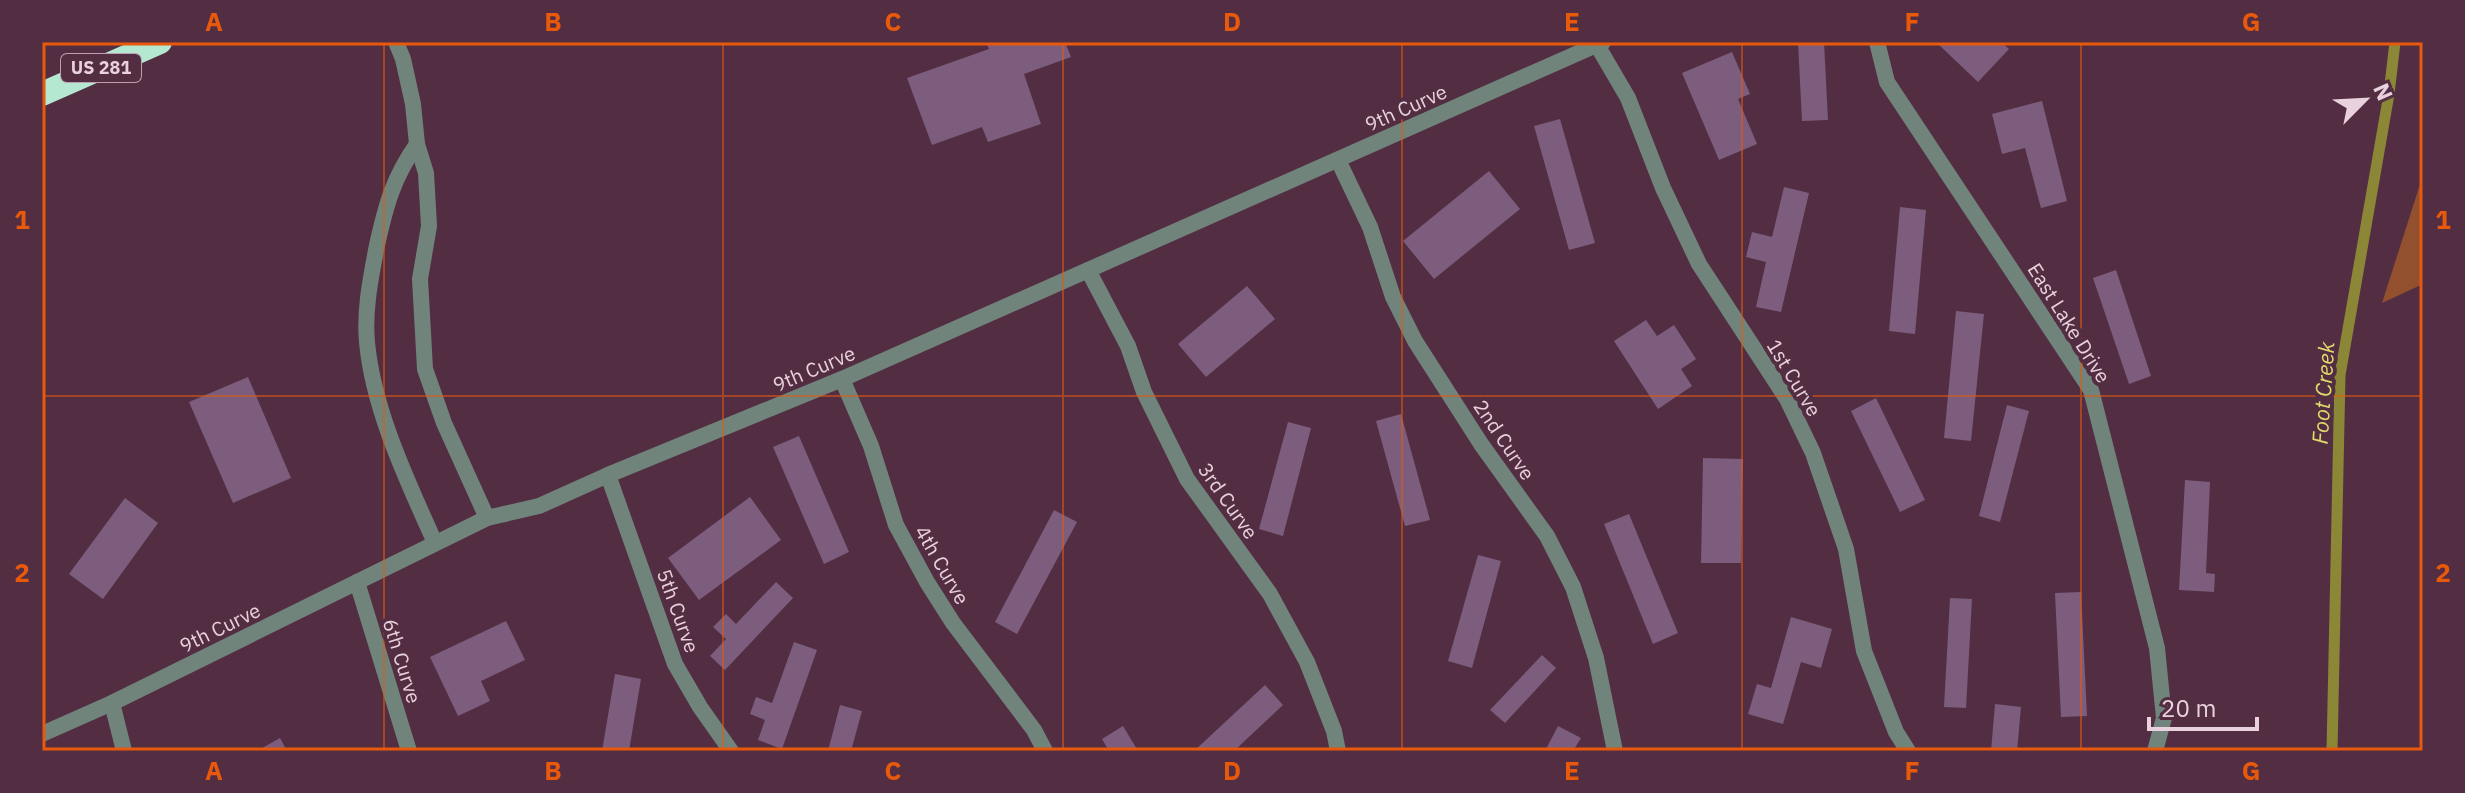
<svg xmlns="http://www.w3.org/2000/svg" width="2465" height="793" font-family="'IBM Plex Sans',sans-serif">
	<rect width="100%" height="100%" fill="#532e43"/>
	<path fill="#92502f" d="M2423 175V284L2382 303Z"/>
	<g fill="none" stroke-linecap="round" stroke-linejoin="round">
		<path stroke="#8c8737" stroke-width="11" d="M2332 751 2340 375 2389 94 2395 42"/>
	</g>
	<g fill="#7c5d7d">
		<path d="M986 42H1065L1071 57 1024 74 1041 124 988 142 982 127 932 145 907 78 989 49Z"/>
		<path d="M1798 42H1824L1828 120 1802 121Z"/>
		<path d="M1936 42H2001L2009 49 1978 82Z"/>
		<path d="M1732 52 1750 94 1738 99 1757 144 1719 160 1682 73Z"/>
		<path d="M2042 101 2067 201 2041 208 2025 148 2002 154 1992 114Z"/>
		<path d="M1560 119 1595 243 1569 250 1534 126Z"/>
		<path d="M1489 171 1520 209 1434 279 1403 241Z"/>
		<path d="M1784 187 1809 193 1781 312 1756 307 1766 262 1746 257 1752 232 1772 237Z"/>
		<path d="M1900 207 1926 210 1915 334 1889 331Z"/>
		<path d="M2116 270 2151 376 2129 384 2093 278Z"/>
		<path d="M1247 286 1275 319 1206 377 1178 344Z"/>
		<path d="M1956 311 1984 314 1971 441 1944 438Z"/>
		<path d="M1646 320 1657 336 1674 325 1696 359 1681 369 1692 386 1658 409 1614 341Z"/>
		<path d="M248 377 291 478 233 503 189 402Z"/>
		<path d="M1876 398 1925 500 1900 512 1851 411Z"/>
		<path d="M2007 405 2029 411 2000 522 1979 516Z"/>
		<path d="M1401 414 1430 520 1405 526 1376 421Z"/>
		<path d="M1288 422 1311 428 1283 536 1259 529Z"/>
		<path d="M799 436 849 552 824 564 773 447Z"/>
		<path d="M1703 458 1743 459 1741 563H1701Z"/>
		<path d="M2185 480 2210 482 2206 573 2215 574 2214 592 2179 590Z"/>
		<path d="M750 497 781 540 699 600 668 558Z"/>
		<path d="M125 498 158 523 103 599 69 574Z"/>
		<path d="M1054 510 1077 522 1017 634 995 622Z"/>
		<path d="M1629 514 1678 633 1653 644 1604 524Z"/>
		<path d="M1478 555 1501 561 1472 668 1448 661Z"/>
		<path d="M776 582 793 598 725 670 710 656 726 639 713 627 726 614 736 624Z"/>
		<path d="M2081 592 2087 716 2061 717 2055 593Z"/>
		<path d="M1950 598 1972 599 1966 708 1944 707Z"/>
		<path d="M1791 617 1832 629 1821 668 1801 662 1783 724 1748 714 1757 684 1771 688Z"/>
		<path d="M506 621 525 660 481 681 490 701 458 716 430 657Z"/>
		<path d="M794 642 817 650 782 749 758 740 765 720 750 714 756 697 772 703Z"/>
		<path d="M1542 655 1556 668 1505 723 1490 710Z"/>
		<path d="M615 674 641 679 629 751H602Z"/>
		<path d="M1265 685 1283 705 1234 751H1194Z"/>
		<path d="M1995 704 2021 707 2017 751H1991Z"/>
		<path d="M840 705 862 711 851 751H828Z"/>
		<path d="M1123 726 1138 751H1109L1102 739Z"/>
		<path d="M1558 726 1581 738 1573 751H1545Z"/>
		<path d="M280 738 287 751H257Z"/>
	</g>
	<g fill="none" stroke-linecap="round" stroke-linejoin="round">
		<g stroke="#70847b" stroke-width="16">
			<path d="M396 42 403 59 413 104 417 144 426 173 429 226 420 279 425 369 444 423 487 518"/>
			<path d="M1877 42 1887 82 2091 390 2157 648 2164 718 2155 751"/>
			<path d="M1597 45 1628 98 1663 188 1699 264 1787 399 1813 453 1846 549 1864 651 1896 732 1908 751"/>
			<path d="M417 144C393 178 386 205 377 245 371 277 364 309 367 342 373 410 408 482 435 543"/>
			<path d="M1338 160 1370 227 1393 297 1415 341 1481 444 1547 536 1573 587 1596 658 1615 751"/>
			<path d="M1088 270 1128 346 1144 392 1187 479 1270 594 1307 662 1334 731 1338 751"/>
			<path d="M842 379 871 446 896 525 927 582 953 623 1034 730 1045 751"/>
			<path d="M608 475 675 664 700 707 731 751"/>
			<path d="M357 582 409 751"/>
			<path d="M112 703 124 751"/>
			<path d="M42 734 112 703 487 518 539 506 608 475 842 379 1603 42"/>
		</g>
		<path stroke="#b4e8d1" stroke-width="24" d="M42 94 160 42"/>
	</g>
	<path fill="none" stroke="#e8590c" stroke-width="2" stroke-opacity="0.55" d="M384 42V751M723 42V751M1063 42V751M1402 42V751M1742 42V751M2081 42V751M42 396H2423"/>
	<g text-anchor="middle" stroke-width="8" stroke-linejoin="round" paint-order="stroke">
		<rect fill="#532e43" stroke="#bca0af" stroke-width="2" x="61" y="54" width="80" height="28" rx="6"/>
		<g font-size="18" font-weight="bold" fill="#e9d1dd">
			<text x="101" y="74">US 281</text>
		</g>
		<g font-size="20" fill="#e9d1dd" stroke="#532e43">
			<text transform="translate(1406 108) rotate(-24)" y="7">9th Curve</text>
			<text transform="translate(2069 323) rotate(58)" y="7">East Lake Drive</text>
			<text transform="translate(814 369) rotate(-23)" y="7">9th Curve</text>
			<text transform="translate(1794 378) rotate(59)" y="7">1st Curve</text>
			<text transform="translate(1504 440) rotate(56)" y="7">2nd Curve</text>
			<text transform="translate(1228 501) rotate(55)" y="7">3rd Curve</text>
			<text transform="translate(942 565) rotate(60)" y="7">4th Curve</text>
			<text transform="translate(678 611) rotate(70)" y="7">5th Curve</text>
			<text transform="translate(220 628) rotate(-26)" y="7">9th Curve</text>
			<text transform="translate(402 661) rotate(73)" y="7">6th Curve</text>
		</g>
		<g font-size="22" font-style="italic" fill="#e0da6c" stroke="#532e43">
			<text transform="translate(2323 393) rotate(-86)" y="8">Foot Creek</text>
		</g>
	</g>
	<rect width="2465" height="793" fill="none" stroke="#532e43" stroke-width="88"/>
	<g transform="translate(2365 100) rotate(66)" stroke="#532e43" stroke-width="6" paint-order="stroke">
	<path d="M0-6L14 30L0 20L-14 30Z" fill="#e9d1dd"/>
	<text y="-12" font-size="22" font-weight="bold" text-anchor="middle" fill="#e9d1dd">N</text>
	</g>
	<path d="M2149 717v12h108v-12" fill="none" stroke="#e9d1dd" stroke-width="4"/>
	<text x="2161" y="717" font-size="24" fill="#e9d1dd" stroke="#532e43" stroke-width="6" paint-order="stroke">20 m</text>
	<rect x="44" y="44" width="2377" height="705" fill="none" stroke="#e8590c" stroke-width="3"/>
	<g font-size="26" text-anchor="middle" font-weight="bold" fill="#e8590c">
		<text x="214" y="31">A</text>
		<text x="553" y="31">B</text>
		<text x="893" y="31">C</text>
		<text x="1232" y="31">D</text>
		<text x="1572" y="31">E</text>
		<text x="1912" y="31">F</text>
		<text x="2251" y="31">G</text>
		<text x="22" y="229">1</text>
		<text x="2443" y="229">1</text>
		<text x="22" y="582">2</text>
		<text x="2443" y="582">2</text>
		<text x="214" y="780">A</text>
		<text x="553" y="780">B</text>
		<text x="893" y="780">C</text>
		<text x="1232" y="780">D</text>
		<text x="1572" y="780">E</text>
		<text x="1912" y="780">F</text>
		<text x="2251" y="780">G</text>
	</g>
</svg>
